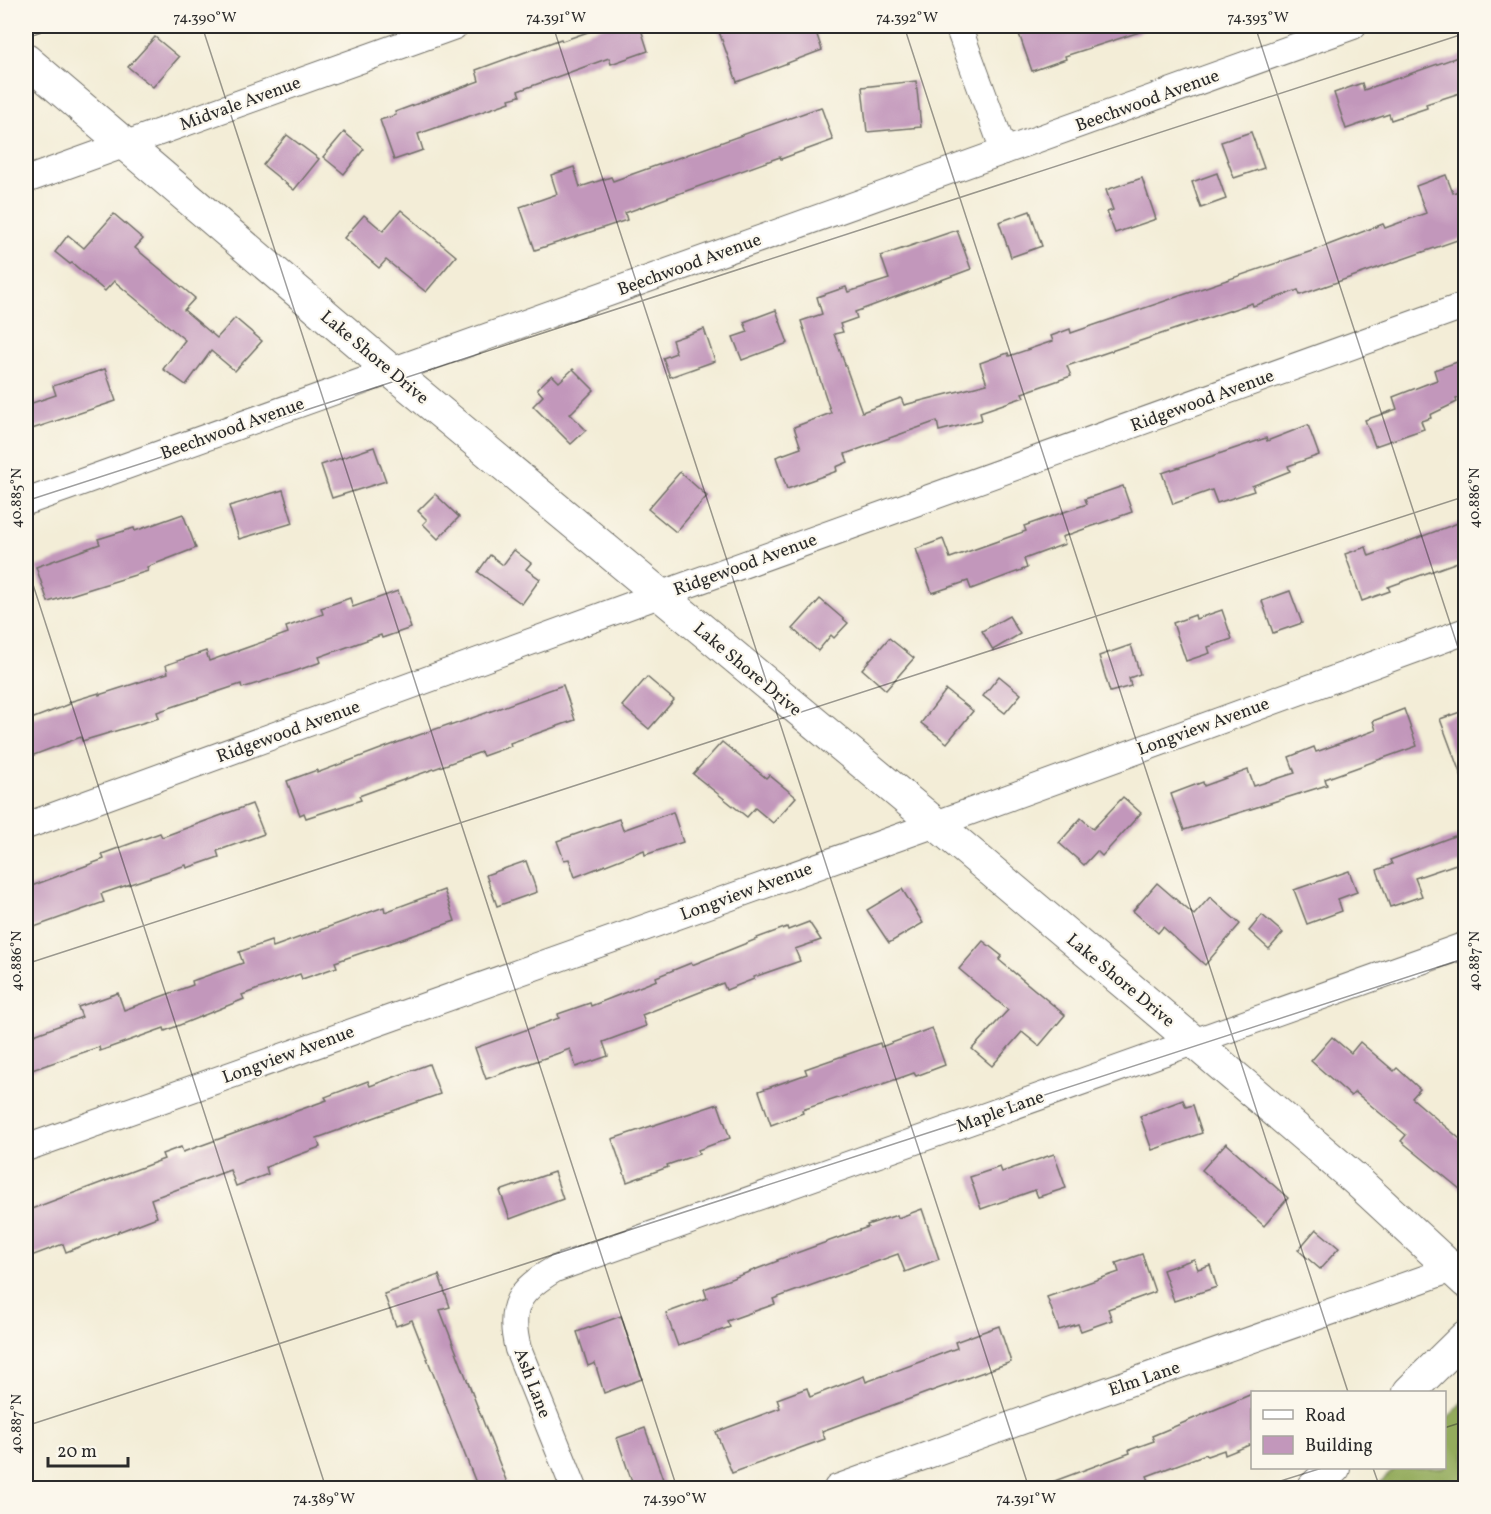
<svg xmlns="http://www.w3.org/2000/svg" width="1491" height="1514" font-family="Vollkorn,serif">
	<rect width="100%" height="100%" fill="#fbf7ec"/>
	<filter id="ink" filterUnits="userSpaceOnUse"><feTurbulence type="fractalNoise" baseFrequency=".0167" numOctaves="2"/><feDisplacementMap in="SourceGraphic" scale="12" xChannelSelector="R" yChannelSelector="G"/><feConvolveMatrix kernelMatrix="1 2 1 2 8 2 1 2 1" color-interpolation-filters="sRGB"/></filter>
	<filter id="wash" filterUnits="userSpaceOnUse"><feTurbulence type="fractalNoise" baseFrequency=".008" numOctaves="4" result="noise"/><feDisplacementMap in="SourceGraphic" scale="24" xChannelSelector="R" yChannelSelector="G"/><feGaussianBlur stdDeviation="1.35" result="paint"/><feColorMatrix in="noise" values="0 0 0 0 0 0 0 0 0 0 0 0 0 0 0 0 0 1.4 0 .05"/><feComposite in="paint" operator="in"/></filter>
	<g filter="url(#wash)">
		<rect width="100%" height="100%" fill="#f3edd7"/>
		<path fill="#94ac5d" stroke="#606c44" stroke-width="1.5" d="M1465 1400V1488H1374L1396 1468H1444L1445 1421Z"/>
		<g id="blocks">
			<g fill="#c297bb">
				<path d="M605 26H640L648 51 611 64 609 58 518 91 520 96 509 99 510 102 418 134 423 150 394 160 380 120 396 115 395 112 479 81 476 70 561 39 562 41Z"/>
				<path d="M717 26H814L822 50 737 82Z"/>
				<path d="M1032 26H1146V30L1065 56 1066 59 1032 71 1018 31Z"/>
				<path d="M155 37 179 57 153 87 128 67Z"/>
				<path d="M1466 54V91L1426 104 1427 108 1391 120 1389 114 1346 129 1334 93 1362 83 1364 90Z"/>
				<path d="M916 81 921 127 867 132 862 87Z"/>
				<path d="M821 107 833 140 781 159 780 157 625 213 627 220 535 250 520 207 557 194 551 175 574 167 580 187 611 177 613 181Z"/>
				<path d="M344 132 364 149 344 174 323 157Z"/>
				<path d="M1251 132 1264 168 1234 178 1221 142Z"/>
				<path d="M287 135 319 159 294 190 263 165Z"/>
				<path d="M1217 173 1226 199 1201 208 1192 182Z"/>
				<path d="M1446 175 1453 193 1466 188V237L1300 295 1298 290 1253 306 1252 303 1067 366 1071 376 1022 393 1024 397 980 412 982 420 939 431 937 421 845 454 848 462 836 467 837 471 787 489 776 457 801 448 794 427 831 413 801 321 822 314 817 297 846 287 848 292 889 279 881 256 957 230 971 269 855 312 857 318 840 324 843 332 834 334 862 412 901 398 904 405 987 384 980 363 1008 353 1009 356 1053 341 1051 336 1070 329 1071 333 1315 250 1383 224 1385 228 1426 213 1416 186Z"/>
				<path d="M1142 178 1156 219 1115 233 1107 212 1113 210 1106 190Z"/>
				<path d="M401 210 456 256 426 292 386 260 379 268 344 238 364 215 383 231Z"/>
				<path d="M1030 211 1042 246 1011 257 999 222Z"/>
				<path d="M114 214 143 239 135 248 195 298 184 310 217 338 235 318 262 341 235 371 211 351 186 385 163 369 185 340 114 281 105 291 72 263 70 264 55 252 68 235 84 248Z"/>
				<path d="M776 310 788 343 742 360 733 337 748 332 744 322Z"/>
				<path d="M704 329 715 361 670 377 663 358 676 353 672 340Z"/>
				<path d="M1466 359V395L1456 399 1457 402 1430 415 1431 418 1421 421 1424 429 1375 446 1365 420 1397 409 1393 397 1437 380 1434 370Z"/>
				<path d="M105 369 116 401 26 431V405L56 395 53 386Z"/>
				<path d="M573 369 594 390 570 414 586 430 571 444 533 406 543 396 537 389 552 375 559 382Z"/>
				<path d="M1308 425 1319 455 1288 466 1290 471 1252 486 1254 491 1217 503 1212 490 1173 504 1162 473 1266 438 1267 441Z"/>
				<path d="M374 447 386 481 332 498 321 465Z"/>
				<path d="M680 472 707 496 676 532 648 509Z"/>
				<path d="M1123 486 1132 512 1062 537 1065 544 1024 559 1027 568 971 589 968 581 932 593 916 549 943 539 950 558 1026 531 1024 526 1087 504 1085 499Z"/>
				<path d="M283 490 293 523 239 539 229 506Z"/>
				<path d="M435 494 459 517 438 539 423 524 427 520 418 511Z"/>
				<path d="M183 514 196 548 147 567 148 571 48 602 36 567 100 544 98 539 134 528 135 531Z"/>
				<path d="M1466 520V559L1388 587 1390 591 1362 601 1345 554 1366 547 1369 556Z"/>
				<path d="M514 550 531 563 526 569 540 579 522 604 478 572 490 555 503 565Z"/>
				<path d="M398 591 411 628 382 638 381 635 319 657 321 662 290 673 242 688 241 684 157 712 159 718 82 741 81 737 26 758V721L70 704 69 702 99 693V695L168 673 166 665 206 651 209 661 288 633 286 627 323 614 321 608 350 598 353 607Z"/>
				<path d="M1290 591 1302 623 1273 633 1262 601Z"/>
				<path d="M820 599 848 623 834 638 831 635 818 651 793 629Z"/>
				<path d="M1222 610 1232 639 1208 647 1210 653 1186 661 1173 623 1195 615 1196 619Z"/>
				<path d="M1009 616 1020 634 993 650 982 631Z"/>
				<path d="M889 638 914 658 886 690 862 669Z"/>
				<path d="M1131 645 1140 674 1129 678 1131 686 1110 692 1099 656Z"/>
				<path d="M999 676 1021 694 1005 713 983 696Z"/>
				<path d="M647 677 674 700 649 729 622 706Z"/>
				<path d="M563 685 575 720 510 743 511 746 483 756 481 752 359 796 361 800 306 818 304 813 300 815 287 781 317 770V773L402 741 450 724V726Z"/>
				<path d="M946 690 973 711 947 743 921 723Z"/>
				<path d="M1404 709 1417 746 1325 779 1327 785 1184 830 1171 794 1203 782 1204 786 1248 770 1254 786 1295 773 1289 757 1314 747 1316 752 1376 730 1373 721Z"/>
				<path d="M1466 710V781H1463L1440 719Z"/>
				<path d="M722 742 766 778 769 775 796 797 773 823 755 808 747 817 693 774Z"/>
				<path d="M1123 797 1141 813 1102 856 1097 851 1084 865 1059 843 1081 818 1093 829Z"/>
				<path d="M252 804 264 834 217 851 219 857 187 868 186 865 101 894 104 902 26 930V888L104 859 102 854 160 833 162 837Z"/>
				<path d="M673 812 683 842 645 855 644 850 575 877 569 859 564 860 557 841 619 819 623 830Z"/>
				<path d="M1457 835 1465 861 1415 878 1422 896 1390 907 1377 870 1392 864 1390 860Z"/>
				<path d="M526 861 537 892 497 906 486 875Z"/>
				<path d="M1349 871 1357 892 1338 899 1342 911 1307 924 1294 890Z"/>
				<path d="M1157 883 1194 915 1210 897 1240 924 1205 965 1163 927 1158 933 1133 911Z"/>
				<path d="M902 889 923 923 889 943 867 910Z"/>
				<path d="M444 890 455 921 335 962 337 967 302 979 300 974 242 995 244 999 165 1031 164 1028 100 1051 99 1047 26 1072V1038L82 1017 78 1007 118 993 124 1010 193 985 192 981 243 963 239 952 271 941 273 947 384 907 385 912Z"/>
				<path d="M1262 915 1283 933 1269 949 1249 931Z"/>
				<path d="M809 922 821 940 795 949 800 961 754 977V979L726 990 723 983 642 1015 646 1026 603 1042 608 1056 576 1067 570 1049 486 1079 475 1048 559 1018 558 1014 590 1003 591 1006 657 980 656 977 691 963 692 965 757 939V938L787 927 788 930Z"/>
				<path d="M983 941 1002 956 999 960 1065 1015 1039 1046 1022 1032 992 1066 972 1049 1008 1010 959 969Z"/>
				<path d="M932 1028 945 1065 916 1076 914 1073 866 1090 865 1089 802 1110 803 1113 771 1125 759 1091 807 1074 805 1069 880 1043 881 1047Z"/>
				<path d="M1332 1037 1351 1053 1360 1042 1394 1071 1397 1068 1420 1089 1412 1098 1466 1144V1194L1401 1141 1406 1135 1355 1092 1351 1096 1311 1061Z"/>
				<path d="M429 1064 440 1094 317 1138 320 1147 266 1167 268 1174 236 1186 230 1170 151 1199 157 1217 66 1252 63 1244 26 1258V1211L164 1159 162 1154 181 1147 183 1152 327 1100 325 1097 368 1081 370 1086Z"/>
				<path d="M1183 1100 1186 1107 1193 1105 1202 1133 1152 1150 1140 1116Z"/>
				<path d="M718 1104 730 1138 698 1150 699 1154 667 1165 668 1167 627 1182 612 1139Z"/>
				<path d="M1226 1143 1288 1198 1264 1226 1202 1170Z"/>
				<path d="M1054 1154 1066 1188 1038 1197 1035 1190 981 1209 970 1177 1000 1167 1002 1172Z"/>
				<path d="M554 1172 563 1199 510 1219 500 1191Z"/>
				<path d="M922 1209 939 1259 905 1272 898 1254 773 1299 775 1304 727 1321 730 1327 678 1346 666 1313 707 1298 704 1289 778 1261 777 1260 868 1227 867 1225 897 1215 898 1218Z"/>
				<path d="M1316 1229 1339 1248 1320 1269 1298 1250Z"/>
				<path d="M1142 1254 1155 1292 1108 1309 1112 1320 1081 1331 1078 1324 1059 1330 1047 1297 1119 1272 1116 1263Z"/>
				<path d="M1194 1259 1198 1269 1210 1265 1217 1287 1174 1301 1163 1270Z"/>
				<path d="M439 1275 450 1307 440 1310 509 1488H478L412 1320 396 1326 384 1294Z"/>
				<path d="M621 1316 642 1379 604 1393 595 1363 588 1366 577 1332Z"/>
				<path d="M999 1326 1011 1362 822 1431 825 1439 732 1473 716 1432 780 1408 777 1399 807 1388 810 1397 864 1376 866 1382 957 1348 955 1342Z"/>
				<path d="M1252 1394V1444L1225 1455 1224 1450 1207 1456 1206 1454 1147 1476 1152 1488H1041V1486L1130 1453 1129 1450 1154 1441 1152 1436Z"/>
				<path d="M645 1428 666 1488H634L617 1438Z"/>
			</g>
		</g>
	</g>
	<g filter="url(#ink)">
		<use href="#blocks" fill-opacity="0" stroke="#716f67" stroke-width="1.5"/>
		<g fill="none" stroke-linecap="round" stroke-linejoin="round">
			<g stroke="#716f67" stroke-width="28">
				<g id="minor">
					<path d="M958 26 1004 151"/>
					<path d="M26 180 455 26"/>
					<path d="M26 502 1353 26"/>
					<path d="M26 826 659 595 1466 305"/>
					<path d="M26 1148 936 824 1466 631"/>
					<path d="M574 1488 518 1349C507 1306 519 1290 555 1269L1466 945"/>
					<path d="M837 1488 1066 1405 1452 1269"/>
				</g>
			</g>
			<g stroke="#716f67" stroke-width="34">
				<g id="tertiary">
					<path d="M26 60 391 371 936 824 1194 1042 1355 1179 1466 1282"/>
					<path d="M1409 1392 1466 1336"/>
					<path d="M1313 1488 1334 1468"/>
				</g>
			</g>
			<use href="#minor" stroke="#fff" stroke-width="26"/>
			<use href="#tertiary" stroke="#fff" stroke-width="32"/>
		</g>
	</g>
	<path fill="none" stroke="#2b2b2b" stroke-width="1.5" stroke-opacity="0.45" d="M202 26 677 1488M553 26 1029 1488M904 26 1348 1392M1255 26 1466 672M26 38 65 26M26 501 1466 33M26 563 326 1488M26 964 1466 496M26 1426 1466 958M1444 1428 1466 1421M1373 1468 1380 1488M1258 1488 1322 1468"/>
	<g text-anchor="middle" stroke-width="4.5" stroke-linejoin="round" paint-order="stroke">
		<g font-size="18" fill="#2b2b2b" stroke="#fbf7ec">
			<text transform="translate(1147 100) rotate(-20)" y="6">Beechwood Avenue</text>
			<text transform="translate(240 103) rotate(-20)" y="6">Midvale Avenue</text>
			<text transform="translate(689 264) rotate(-20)" y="6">Beechwood Avenue</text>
			<text transform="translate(375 357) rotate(40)" y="6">Lake Shore Drive</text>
			<text transform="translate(1202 400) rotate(-20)" y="6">Ridgewood Avenue</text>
			<text transform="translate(232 428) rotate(-20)" y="6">Beechwood Avenue</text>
			<text transform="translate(745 564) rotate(-20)" y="6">Ridgewood Avenue</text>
			<text transform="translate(748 669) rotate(40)" y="6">Lake Shore Drive</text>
			<text transform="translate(1203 726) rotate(-20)" y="6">Longview Avenue</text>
			<text transform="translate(288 731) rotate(-20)" y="6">Ridgewood Avenue</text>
			<text transform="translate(746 891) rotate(-20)" y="6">Longview Avenue</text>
			<text transform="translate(1121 980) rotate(40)" y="6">Lake Shore Drive</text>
			<text transform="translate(288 1054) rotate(-20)" y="6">Longview Avenue</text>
			<text transform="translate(1000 1111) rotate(-20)" y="6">Maple Lane</text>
			<text transform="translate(1144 1378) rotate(-19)" y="6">Elm Lane</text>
			<text transform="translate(533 1383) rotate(69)" y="6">Ash Lane</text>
		</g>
	</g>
	<rect width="1491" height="1514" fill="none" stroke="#fbf7ec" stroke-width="66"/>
	<rect x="1251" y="1391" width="195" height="78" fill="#fbf7ec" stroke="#a8a59f" stroke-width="1.5"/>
	<rect x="1263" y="1410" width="30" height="9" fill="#ffffff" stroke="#a8a59f" stroke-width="1.5"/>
	<text x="1305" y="1421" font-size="18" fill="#2b2b2b">Road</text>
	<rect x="1263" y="1436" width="30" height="18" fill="#c297bb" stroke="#a8a59f" stroke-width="1.5"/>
	<text x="1305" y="1451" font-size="18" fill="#2b2b2b">Building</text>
	<path d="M48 1457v9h80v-9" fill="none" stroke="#2b2b2b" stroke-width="3"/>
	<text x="57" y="1457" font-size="18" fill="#2b2b2b" stroke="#fbf7ec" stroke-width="4.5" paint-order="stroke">20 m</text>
	<rect x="33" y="33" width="1425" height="1448" fill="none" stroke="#2b2b2b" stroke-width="2"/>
	<g font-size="15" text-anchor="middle" fill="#2b2b2b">
		<text x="205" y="22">74.390°W</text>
		<text x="556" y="22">74.391°W</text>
		<text x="907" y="22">74.392°W</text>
		<text x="1258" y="22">74.393°W</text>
		<text transform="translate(1474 498) rotate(-90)" y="5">40.886°N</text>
		<text transform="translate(16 498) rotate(-90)" y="5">40.885°N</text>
		<text transform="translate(1474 961) rotate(-90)" y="5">40.887°N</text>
		<text transform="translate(16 961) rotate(-90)" y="5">40.886°N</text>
		<text transform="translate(16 1424) rotate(-90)" y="5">40.887°N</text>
		<text x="324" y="1503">74.389°W</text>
		<text x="675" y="1503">74.390°W</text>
		<text x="1026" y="1503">74.391°W</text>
	</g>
</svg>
